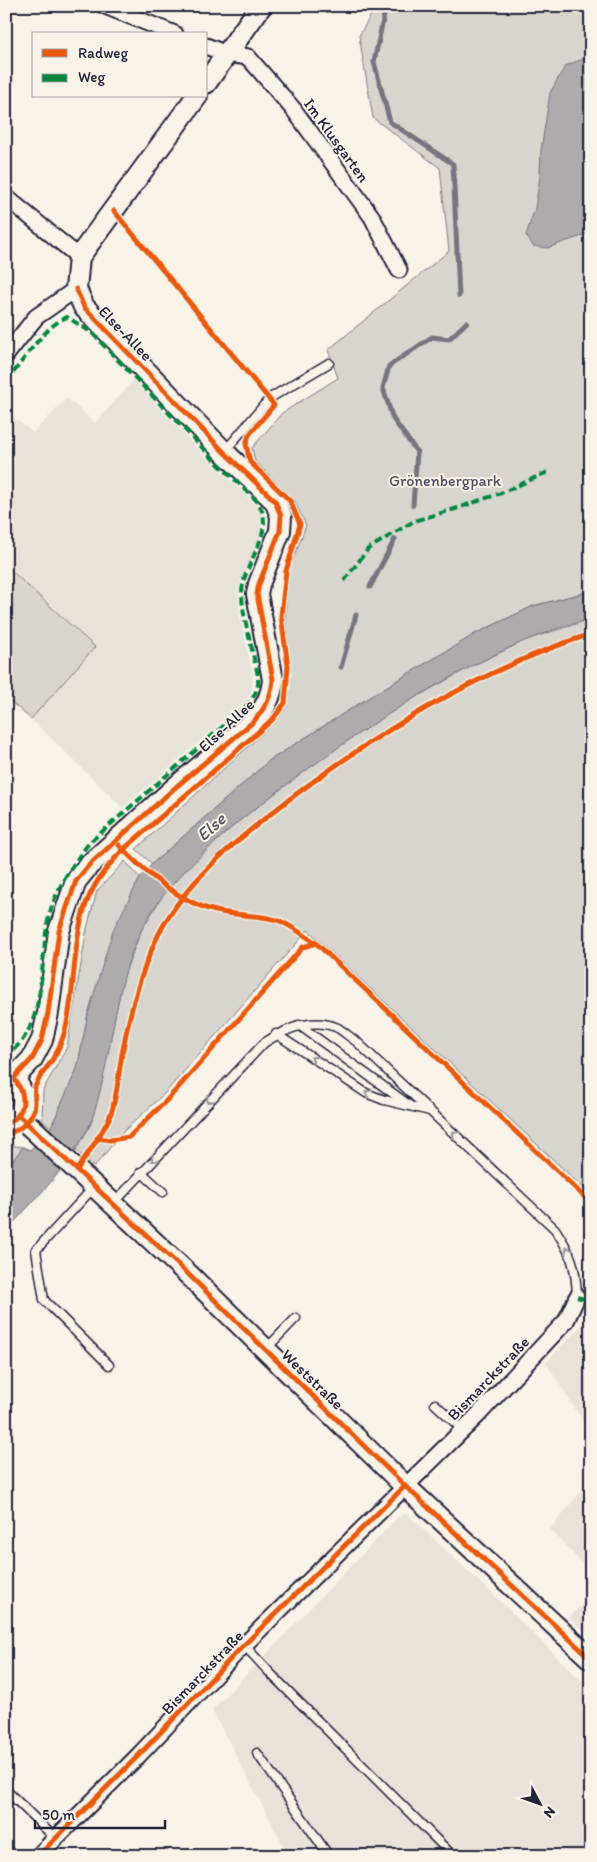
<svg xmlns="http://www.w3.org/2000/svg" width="597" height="1862" font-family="Itim,sans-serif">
	<rect width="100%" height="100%" fill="#f7f3e8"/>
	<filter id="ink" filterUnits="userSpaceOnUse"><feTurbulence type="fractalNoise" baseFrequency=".02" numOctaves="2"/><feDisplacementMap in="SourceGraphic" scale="10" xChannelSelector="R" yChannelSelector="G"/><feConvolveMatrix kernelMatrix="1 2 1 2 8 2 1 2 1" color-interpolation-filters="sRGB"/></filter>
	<g filter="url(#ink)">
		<g fill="#e7e3db">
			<path d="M134 380 192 443 261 510V535L239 586V613L253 674 252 689 246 701 123 808 31 719 95 647 6 566V411L33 433 67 398 95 423Z"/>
			<path d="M591 1315V1434L546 1363Z"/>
			<path d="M591 1479V1573L550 1529Z"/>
			<path d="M407 1514 498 1599 591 1690V1856H289L212 1710 399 1516Z"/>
			<path d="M591 1594V1636L569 1618Z"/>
		</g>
		<g fill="#d8d5cf" stroke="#7d7c85">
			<path d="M376 6H591V591L533 606 475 634 376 693 270 760 152 864 136 849 276 721 288 706 291 666 285 616 289 571 306 525 294 500 255 461 252 448 282 413 338 378 328 350 449 251 440 168 373 118 359 36Z"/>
			<path d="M6 566 95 647 31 719 6 698Z"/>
			<path d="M591 619V1195L308 930 165 1093 124 1131 94 1167 76 1150 91 1124 124 975 141 931 163 895 182 874 242 818 332 751 402 705 472 666 526 640Z"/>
			<path d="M125 861 140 878 130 897 88 1014 77 1069 51 1127 42 1121 43 1090 67 1047 87 928 97 891Z"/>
			<path d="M6 1145 23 1147 6 1169Z"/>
		</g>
		<g fill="#aeabad" stroke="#76747f">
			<path d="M588 57 591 58V230L582 236 547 248 533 246 526 235 535 208 540 177 541 150 550 93 565 66Z"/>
			<path d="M591 591V619C557 627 525 640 494 655 421 690 354 735 289 783 238 821 169 873 141 931 112 991 113 1059 91 1122 89 1128 84 1135 81 1141 61 1175 32 1202 6 1231V1169L23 1147 30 1150 51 1127 77 1069 88 1014 113 930 140 878 152 864 270 760 376 693 475 634 533 606Z"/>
		</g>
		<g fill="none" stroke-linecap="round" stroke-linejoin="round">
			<g stroke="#76747f" stroke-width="5">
				<path d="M386 6 374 62 390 122 453 164 459 296"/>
				<path d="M413 505 417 452 393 419 383 388 389 366 432 337 449 339 467 322"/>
				<path d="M370 587 395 539"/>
				<path d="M341 667 356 615"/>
			</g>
			<g stroke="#22223b" stroke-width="11">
				<g id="lane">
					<path d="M225 451 270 398 329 363"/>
					<path d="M299 1025 409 1105"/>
					<path d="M276 1034 366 1093 384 1100 430 1111"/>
					<path d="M141 1172 163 1192"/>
					<path d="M94 1187 36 1250 44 1300 109 1365"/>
					<path d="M114 1203 264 1043C285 1029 312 1016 338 1028 344 1032 351 1038 357 1042L555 1229C572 1254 576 1267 577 1297"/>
					<path d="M266 1349 296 1318"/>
					<path d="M435 1404 463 1430"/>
					<path d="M244 1645 271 1674 453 1856"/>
					<path d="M257 1753 329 1856"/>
					<path d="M6 1790 56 1839"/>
				</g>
			</g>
			<g stroke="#22223b" stroke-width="19">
				<g id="street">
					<path d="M105 6 175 34"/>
					<path d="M206 46 227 54 248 57 294 110 372 217 399 270"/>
					<path d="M6 197 79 257"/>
					<path d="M6 355 36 317 76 289"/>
					<path d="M38 1856 138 1756 240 1649 477 1416 566 1321 577 1297"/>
				</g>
			</g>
			<g stroke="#22223b" stroke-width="24">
				<g id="secondary">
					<path d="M206 83 261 6"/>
					<path d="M6 1073C26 1085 31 1113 6 1124"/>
					<path d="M14 1078 32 1059 42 1040 48 1013 59 931 76 881 89 865 177 786 254 721C265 708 271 698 273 680L257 594 259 584 280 531 281 516 275 501 224 452 84 307 76 289 79 257 197 96"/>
					<path d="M18 1115 187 1273 405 1486 591 1659"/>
				</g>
			</g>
			<use href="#lane" stroke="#f7f3e8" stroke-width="8"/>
			<use href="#street" stroke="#f7f3e8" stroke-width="15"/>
			<use href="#secondary" stroke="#f7f3e8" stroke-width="20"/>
			<g stroke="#00873e" stroke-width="4" stroke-dasharray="8 4" stroke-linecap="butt">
				<path d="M6 382C21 364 46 324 67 317L91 332 215 461 255 499C281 529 242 562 242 593 242 613 249 635 253 654 255 664 259 675 258 684 256 698 245 707 236 715L89 843C73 864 59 884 51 909 37 953 51 1028 6 1055"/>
				<path d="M344 581 368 549 414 521 455 509 501 493 550 471"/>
				<path d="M577 1297 591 1301"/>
			</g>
			<g stroke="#f7f3e8" stroke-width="8">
				<g id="cycleway">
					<path d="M119 845C142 870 181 903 216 911 235 916 261 914 280 921 293 927 304 935 316 943L591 1203"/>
					<path d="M6 1073C26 1085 31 1113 6 1124"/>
					<path d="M14 1078 32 1059 42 1040 48 1013 59 931 76 881 89 865 177 786 254 721C265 708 271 698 273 680L257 594 259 584 280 531 281 516 275 501 224 452 84 307 76 289"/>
					<path d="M18 1115 187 1273 405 1486 591 1659"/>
					<path d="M6 1134C21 1131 35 1117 35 1103 35 1097 34 1092 35 1087 39 1077 45 1070 51 1062 59 1050 64 1036 67 1023 75 986 73 946 84 910 91 887 107 866 123 850L273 719 285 703 288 666 281 616 286 571 300 524 290 501 250 462 246 444 249 435 274 405 114 211"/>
					<path d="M97 1138 111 1140 129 1137 168 1099 303 947 316 943"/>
					<path d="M77 1170C88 1152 102 1135 110 1116 118 1096 118 1075 122 1054 129 1015 138 980 154 944 181 883 239 838 291 798 382 729 481 669 591 634"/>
					<path d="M38 1856 138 1756 240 1649 405 1486"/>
				</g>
			</g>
			<use href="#cycleway" stroke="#e8590c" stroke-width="5"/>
		</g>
		<defs><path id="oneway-chevron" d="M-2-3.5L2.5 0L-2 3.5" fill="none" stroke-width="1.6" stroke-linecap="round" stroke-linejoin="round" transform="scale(1.25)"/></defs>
		<g stroke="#97959a">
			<use href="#oneway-chevron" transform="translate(314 1059) rotate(-147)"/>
			<use href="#oneway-chevron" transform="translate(368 1093) rotate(-153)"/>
			<use href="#oneway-chevron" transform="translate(209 1100) rotate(133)"/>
			<use href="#oneway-chevron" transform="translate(455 1134) rotate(-136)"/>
			<use href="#oneway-chevron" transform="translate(154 1159) rotate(133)"/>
			<use href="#oneway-chevron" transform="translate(568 1250) rotate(-115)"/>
		</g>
	</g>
	<g text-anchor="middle" stroke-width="4" stroke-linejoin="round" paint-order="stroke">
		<g font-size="16" fill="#22223b" stroke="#f7f3e8">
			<text transform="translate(337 140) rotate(54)" y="6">Im Klusgarten</text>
			<text transform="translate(126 333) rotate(46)" y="6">Else-Allee</text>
			<text transform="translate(226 725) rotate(-43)" y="6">Else-Allee</text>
			<text transform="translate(488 1378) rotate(-46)" y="6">Bismarckstraße</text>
			<text transform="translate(313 1379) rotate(44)" y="6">Weststraße</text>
			<text transform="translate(202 1672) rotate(-46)" y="6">Bismarckstraße</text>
		</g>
		<g font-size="16" fill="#504f60" stroke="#f7f3e8">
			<text x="445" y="486">Grönenbergpark</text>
		</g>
		<g font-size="18" font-style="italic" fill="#535263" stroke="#f7f3e8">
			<text transform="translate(211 827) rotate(-42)" y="6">Else</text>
		</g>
	</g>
	<rect width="597" height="1862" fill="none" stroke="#f7f3e8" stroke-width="25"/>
	<rect x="12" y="12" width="572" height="1837" fill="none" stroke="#22223b" stroke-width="2" filter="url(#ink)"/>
	<rect x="32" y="32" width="175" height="65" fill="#f7f3e8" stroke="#a29fa3"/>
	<rect x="42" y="49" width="25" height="8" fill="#e8590c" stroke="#a29fa3"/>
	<text x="78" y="58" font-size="15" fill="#22223b">Radweg</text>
	<rect x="42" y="74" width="25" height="8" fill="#00873e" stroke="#a29fa3"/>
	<text x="78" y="82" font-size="15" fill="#22223b">Weg</text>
	<g transform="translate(540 1804) rotate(131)" stroke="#f7f3e8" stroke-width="4" paint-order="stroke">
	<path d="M0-4L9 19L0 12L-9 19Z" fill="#22223b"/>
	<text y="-8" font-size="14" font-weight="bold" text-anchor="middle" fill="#22223b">N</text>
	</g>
	<path d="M35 1820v8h130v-8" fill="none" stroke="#22223b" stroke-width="2.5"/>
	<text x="42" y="1820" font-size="15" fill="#22223b" stroke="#f7f3e8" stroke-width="4" paint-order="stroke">50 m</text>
</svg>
